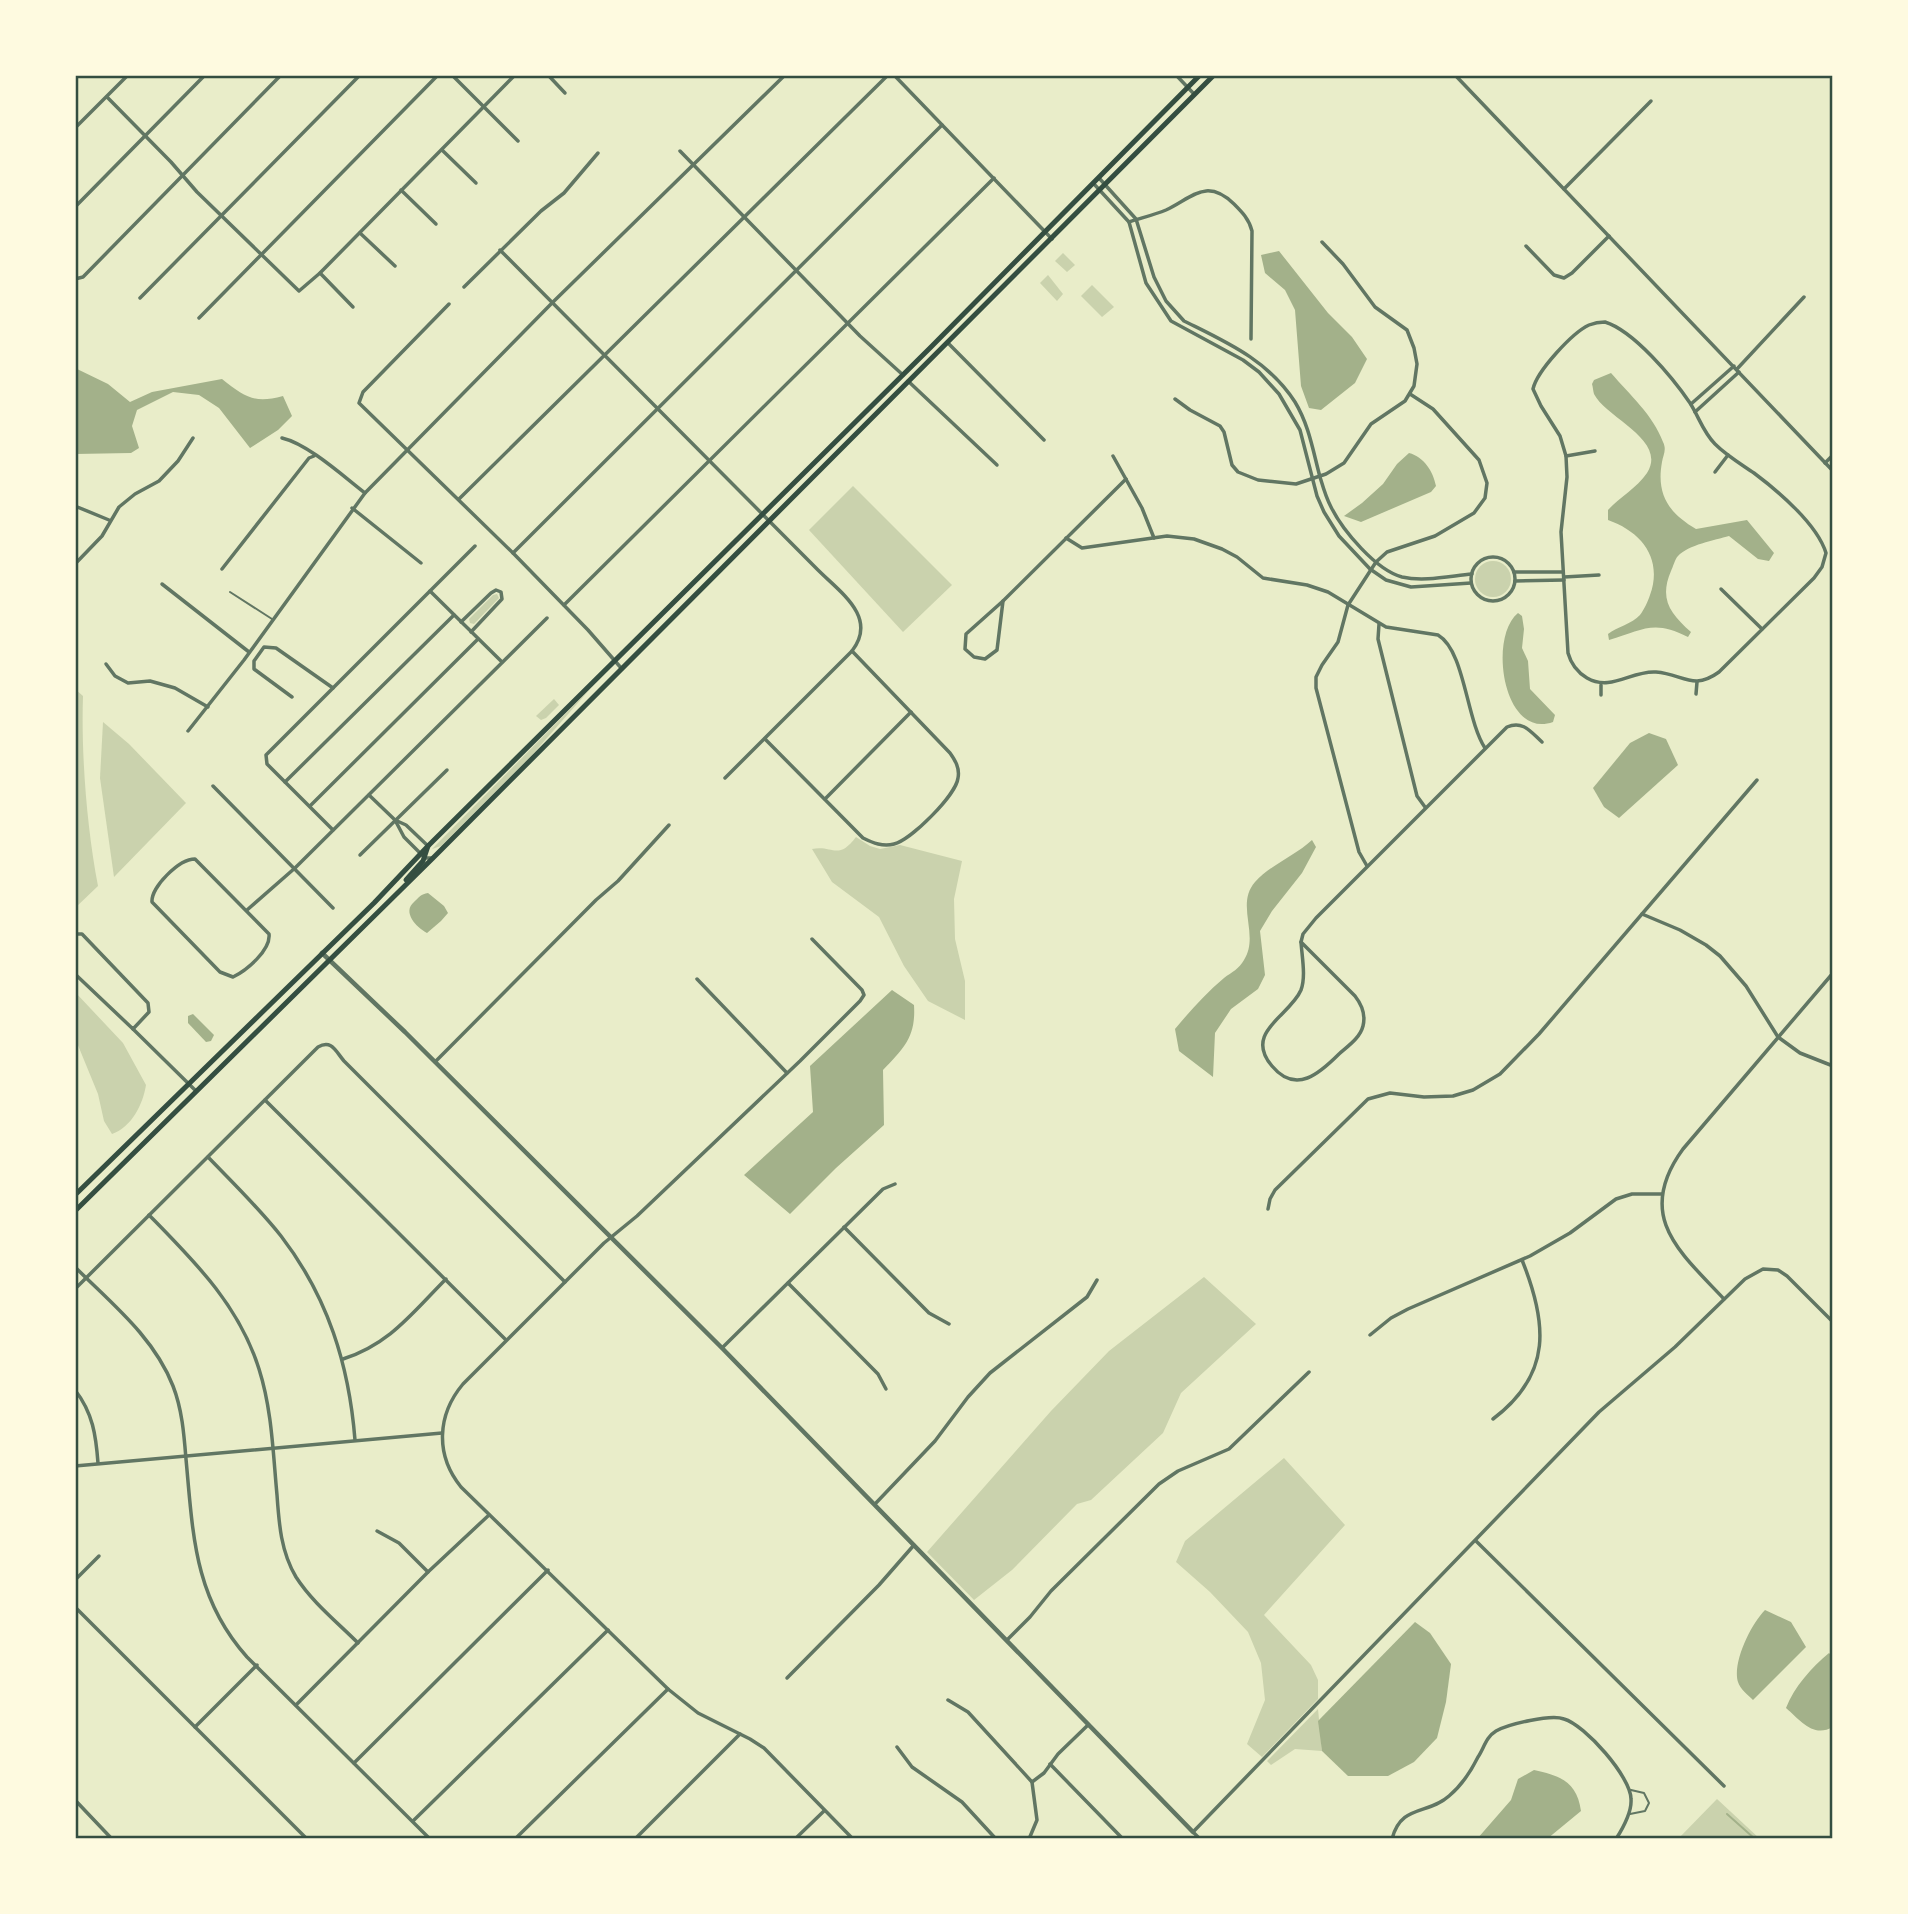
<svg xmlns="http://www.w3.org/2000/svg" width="1908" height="1914" font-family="Raleway,sans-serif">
	<rect width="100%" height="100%" fill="#e9edc9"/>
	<g fill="#cad2ad">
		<path d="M1063 253 1075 265 1067 272 1055 261Z"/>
		<path d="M1048 275 1063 294 1057 301 1040 283Z"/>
		<path d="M1092 285 1114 307 1102 317 1081 296Z"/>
		<path d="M853 486 952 585 903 632 809 530Z"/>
		<circle cx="1493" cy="579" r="18"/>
		<path d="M497 594 499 598 474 624 470 623 469 619 493 595Z"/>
		<path d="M591 688 532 755 441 846 432 849Z"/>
		<path d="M75 689 83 696C81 755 87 829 98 886L75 908Z"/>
		<path d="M554 699 559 705 546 718 541 720 536 716Z"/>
		<path d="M103 722 129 744 186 803 114 877 100 778Z"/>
		<path d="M856 837 870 846 880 849 900 845 962 861 954 899 955 939 965 981V1020L928 1001 904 966 879 917 832 882 812 849C833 845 838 861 856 837Z"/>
		<path d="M75 992 123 1043 146 1085C143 1104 132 1127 112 1134L104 1121 98 1094 75 1038Z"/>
		<path d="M1204 1277 1256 1324 1181 1393 1163 1433 1091 1500 1077 1504 1012 1570 974 1600 927 1552 1051 1411 1109 1351Z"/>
		<path d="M1284 1458 1345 1525 1264 1615 1311 1665 1318 1680V1699L1262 1757 1247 1744 1265 1700 1261 1663 1248 1632 1210 1592 1176 1562 1185 1541Z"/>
		<path d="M1318 1709 1322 1751 1295 1749 1271 1765 1267 1761Z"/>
		<path d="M1717 1799 1760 1839H1678Z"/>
	</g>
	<g fill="#a3b18a">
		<path d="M1279 251 1328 313 1352 337 1367 359 1355 383 1321 410 1309 408 1301 386 1295 310 1285 290 1265 273 1261 255Z"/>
		<path d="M75 368 108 384 130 402 152 392 222 379C245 397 254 404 283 396L292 416 278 430 250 448 219 408 199 395 173 392 137 410 132 426 139 448 131 453 75 454Z"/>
		<path d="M1611 373C1630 395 1653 415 1663 442 1667 450 1663 455 1662 462 1656 495 1669 513 1696 529L1747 520 1774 553 1769 561 1758 559 1729 536C1715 540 1688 545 1678 556 1675 559 1673 567 1671 571 1659 599 1670 613 1691 632L1688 637C1654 619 1642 630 1609 640L1608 634C1617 627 1632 624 1640 615 1644 610 1648 601 1650 595 1663 559 1642 532 1608 520V510C1620 497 1637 488 1647 473 1668 440 1606 418 1594 394 1593 391 1593 387 1592 384L1594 380Z"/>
		<path d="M1409 453C1424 457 1433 471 1436 486L1431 492 1361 522 1344 516 1362 503 1383 484 1397 464Z"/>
		<path d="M1518 613 1522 616 1524 629 1522 648 1528 661 1530 689 1555 715 1553 722C1503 740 1488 637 1518 613Z"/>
		<path d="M1649 733 1666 739 1678 765 1619 818 1604 807 1593 788 1630 743Z"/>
		<path d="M1312 840 1316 847 1302 873 1272 911 1260 931 1265 975 1258 989 1231 1009 1215 1033 1213 1077 1179 1051 1175 1029C1190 1011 1206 993 1224 978 1232 972 1239 969 1244 960 1260 935 1235 905 1255 882 1270 865 1295 856 1312 840Z"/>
		<path d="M428 893 444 906 448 913 441 921 427 933C416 927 402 912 414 902 419 897 421 894 428 893Z"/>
		<path d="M892 990 914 1005C916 1037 904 1048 883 1070L884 1125 836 1168 790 1214 744 1175 813 1112 810 1066Z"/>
		<path d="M193 1014 214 1035 211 1041 206 1042 188 1023V1016Z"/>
		<path d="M1765 1610 1791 1622 1806 1647 1753 1700C1748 1695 1740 1689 1738 1682 1732 1663 1751 1624 1765 1610Z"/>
		<path d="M1415 1622 1430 1633 1451 1664 1446 1702 1437 1738 1414 1762 1388 1776H1348L1322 1751 1318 1721Z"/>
		<path d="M1829 1653 1833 1657V1727C1813 1738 1801 1721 1786 1708 1794 1687 1812 1667 1829 1653Z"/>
		<path d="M1534 1770C1561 1776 1577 1782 1581 1811L1547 1839H1477L1511 1800 1518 1779Z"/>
	</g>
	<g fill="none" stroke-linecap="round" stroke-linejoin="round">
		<path stroke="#a3b18a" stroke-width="2" d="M1727 1814 1755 1839"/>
		<g stroke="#617663" stroke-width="2">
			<path d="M230 592 272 619"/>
			<path d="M1630 1814 1645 1811 1649 1803 1644 1793 1631 1790"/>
		</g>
		<g stroke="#617663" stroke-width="3.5">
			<path d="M452 75 518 141"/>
			<path d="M548 75 565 93"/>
			<path d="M894 75 1052 239"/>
			<path d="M1176 75 1194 94"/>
			<path d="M1455 75 1833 471"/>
			<path d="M107 97 171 162 197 192 299 291 320 273 515 75"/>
			<path d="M75 128 128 75"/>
			<path d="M442 150 476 183"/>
			<path d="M680 151 860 336 903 375"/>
			<path d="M1099 178 1136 219 1154 277 1166 301 1184 321C1226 342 1268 360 1295 402 1309 425 1313 451 1320 477 1323 487 1326 498 1331 507 1343 531 1376 570 1402 577 1424 582 1450 576 1472 574"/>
			<path d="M1094 184 1129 222 1146 283 1171 321 1243 360 1259 372 1279 394 1300 430 1317 496 1324 512 1339 536 1370 569 1386 580 1411 587 1471 583"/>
			<path d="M1564 189 1651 101"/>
			<path d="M401 190 436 224"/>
			<path d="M75 207 205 75"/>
			<path d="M1129 222C1141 218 1154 215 1166 210 1192 198 1206 177 1234 204 1242 212 1249 219 1252 231L1251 339"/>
			<path d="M360 233 395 266"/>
			<path d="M1526 246 1554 275 1564 278 1572 273 1609 236"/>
			<path d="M500 250 815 567C838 591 879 616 852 651L725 778"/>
			<path d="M320 273 353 307"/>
			<path d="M75 279 83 277 281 75"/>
			<path d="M464 287 541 211 564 193 598 153"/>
			<path d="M140 298 360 75"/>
			<path d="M449 304 363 392 359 403 513 553 588 630 622 669"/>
			<path d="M199 318 438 75"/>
			<path d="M1605 322C1634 331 1673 378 1690 403 1699 417 1703 432 1715 444 1727 456 1741 464 1754 473 1778 491 1817 524 1826 553L1822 567 1814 578 1719 672C1693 691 1683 674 1656 672 1632 670 1611 692 1587 678 1577 672 1571 664 1568 653L1561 532 1567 477 1566 456 1560 436 1541 406 1533 389C1537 371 1572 333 1589 325 1594 323 1599 322 1605 322Z"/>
			<path d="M948 343 1044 440"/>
			<path d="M1737 369 1804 297"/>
			<path d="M908 381 997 465"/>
			<path d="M1175 399 1190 410 1220 426 1224 432 1232 465 1238 472 1258 480 1296 484 1326 474 1344 463 1371 424 1405 401 1414 386 1417 364 1414 348 1407 330 1375 307 1343 264 1322 242"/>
			<path d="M1691 404 1734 366"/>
			<path d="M1695 412 1739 372"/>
			<path d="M282 438C308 444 343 476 365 493"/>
			<path d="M1113 456 1142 508 1154 538"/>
			<path d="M1566 456 1595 451"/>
			<path d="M1825 463 1833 455"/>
			<path d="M1715 472 1728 455"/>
			<path d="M459 499 888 75"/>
			<path d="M75 506 109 520"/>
			<path d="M352 508 421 563"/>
			<path d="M1066 538 1082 548 1167 536 1194 539 1222 549 1237 557 1263 578 1307 585 1328 592 1386 627 1438 635C1465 651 1466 719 1485 748"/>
			<path d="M513 553 942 125"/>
			<circle cx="1493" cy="579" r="22"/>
			<path d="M75 564 102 536 119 507 135 494 159 481 178 461 193 438"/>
			<path d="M222 569 309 458 314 456"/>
			<path d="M1514 572H1563"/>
			<path d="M1564 577 1599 575"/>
			<path d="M1515 581 1564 580"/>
			<path d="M162 584 249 652"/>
			<path d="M1721 589 1762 629"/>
			<path d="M430 591 502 662"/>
			<path d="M1003 601 1126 479"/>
			<path d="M1003 601 997 650 985 659 974 657 965 649 966 634Z"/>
			<path d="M564 605 994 178"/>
			<path d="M461 622 491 593 496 590 501 592 502 599 471 632"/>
			<path d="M1379 624 1378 639 1417 796 1425 807"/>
			<path d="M106 664 115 676 128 683 150 681 175 688 208 707"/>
			<path d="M1601 685V695"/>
			<path d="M1696 694 1697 682"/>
			<path d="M292 697 254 669V661L264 647 276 648 333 688"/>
			<path d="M188 731 244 660 365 493 553 302 785 75"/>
			<path d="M765 739 863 838C873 843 883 847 894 844 911 840 956 795 958 778 960 768 955 760 950 753L852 651"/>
			<path d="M285 782 454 615"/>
			<path d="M213 786 333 908"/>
			<path d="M369 795 395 820 404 837 425 858H432"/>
			<path d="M825 799 911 712"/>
			<path d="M310 806 478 639"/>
			<path d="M395 820 406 825 428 846"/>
			<path d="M333 830 267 764 266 755 475 546"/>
			<path d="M360 855 447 770"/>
			<path d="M195 859 269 934C271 950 247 970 233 977L220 972 152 902C151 887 179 859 195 859Z"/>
			<path d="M1367 866 1359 852 1316 688V677L1322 665 1338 642 1348 605 1376 562 1387 552 1435 536 1474 513 1485 498 1487 483 1479 460 1433 409 1410 394"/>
			<path d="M247 910 295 868 547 618"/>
			<path d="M1642 914 1680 930 1706 945 1720 956 1746 986 1778 1037 1800 1053 1833 1066"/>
			<path d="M75 934H82L148 1003 149 1012 133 1029 75 974"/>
			<path d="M812 939 862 990 864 995 860 1001 800 1061 637 1216 604 1243 463 1384C437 1415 435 1455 461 1487L668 1689 698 1713 750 1739 764 1748 853 1839"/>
			<path d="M1301 942 1355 996C1362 1005 1366 1014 1363 1026 1360 1038 1348 1046 1339 1054 1320 1073 1296 1095 1272 1066 1243 1032 1290 1016 1301 990 1306 977 1302 957 1301 942Z"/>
			<path d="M1301 942 1303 934 1316 918 1507 727C1523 720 1531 732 1542 742"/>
			<path d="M697 979 787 1073"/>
			<path d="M133 1029 196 1091"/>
			<path d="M435 1062 596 900 618 881 669 825"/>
			<path d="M265 1100 505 1339"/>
			<path d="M208 1157C233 1183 259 1208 281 1236 328 1297 349 1365 355 1440"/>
			<path d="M1268 1209 1270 1199 1275 1190 1368 1099 1390 1093 1424 1097 1453 1096 1473 1090 1500 1074 1539 1034 1757 780"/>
			<path d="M149 1215C195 1262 239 1305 259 1369 272 1410 273 1453 277 1495 279 1524 281 1552 296 1577 312 1602 337 1622 358 1643"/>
			<path d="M844 1227 929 1313 949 1324"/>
			<path d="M75 1267C111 1303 154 1337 173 1386 182 1409 184 1434 186 1459 193 1534 194 1598 247 1657L430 1839"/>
			<path d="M788 1283 878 1374 886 1389"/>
			<path d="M75 1289 318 1047C332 1039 336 1052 344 1061L565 1282"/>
			<path d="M1724 1299C1680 1252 1634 1216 1683 1149L1833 973"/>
			<path d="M1370 1335 1391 1318 1408 1309 1530 1256 1570 1233 1616 1199 1632 1194H1662"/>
			<path d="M722 1348 883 1189 895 1184"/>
			<path d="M343 1359C390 1344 412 1313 446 1279"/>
			<path d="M75 1390C93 1413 96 1436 98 1463"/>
			<path d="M1493 1419C1553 1374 1547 1322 1522 1260"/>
			<path d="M75 1466 442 1433"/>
			<path d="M875 1504 935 1441 968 1397 990 1373 1087 1297 1097 1280"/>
			<path d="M377 1531 399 1543 428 1572"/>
			<path d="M1476 1541 1724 1786"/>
			<path d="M75 1580 99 1556"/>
			<path d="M75 1607 307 1839"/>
			<path d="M1007 1640 1030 1617 1051 1591 1159 1484 1178 1471 1229 1449 1309 1372"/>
			<path d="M787 1678 879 1585 914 1545"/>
			<path d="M948 1700 968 1712 1032 1782 1037 1820 1029 1839"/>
			<path d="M296 1705 428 1572 489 1515"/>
			<path d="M195 1727 257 1665"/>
			<path d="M897 1747 912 1767 962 1802 996 1839"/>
			<path d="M354 1763 548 1570"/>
			<path d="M1050 1764 1123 1839"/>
			<path d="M1032 1782 1044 1773 1058 1754 1088 1725"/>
			<path d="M75 1800 112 1839"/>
			<path d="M413 1821 608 1630"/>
			<path d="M515 1839 668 1689"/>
			<path d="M635 1839 740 1734"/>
			<path d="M795 1839 824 1811"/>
			<path d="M1200 1839 1193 1832 1599 1412 1675 1347 1745 1279 1763 1269 1778 1270 1787 1276 1833 1322"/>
			<path d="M1392 1839C1401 1804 1428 1815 1449 1796 1461 1786 1471 1771 1478 1757 1484 1748 1486 1737 1496 1731 1509 1724 1551 1714 1564 1719 1585 1725 1631 1777 1631 1799 1632 1812 1623 1828 1616 1839"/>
		</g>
		<path stroke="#617663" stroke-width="4.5" d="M322 953 405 1032 722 1348 1193 1832"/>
		<g stroke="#344e41" stroke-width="5">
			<path d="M406 880 423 861 428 846"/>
			<path d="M75 1195 374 903 428 846 931 347 1200 75"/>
			<path d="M75 1211 433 858 1214 75"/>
		</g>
	</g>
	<rect width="1908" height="1914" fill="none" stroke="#fefae0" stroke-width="154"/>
	<rect x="77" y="77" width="1754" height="1760" fill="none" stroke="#344e41" stroke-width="2.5"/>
</svg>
